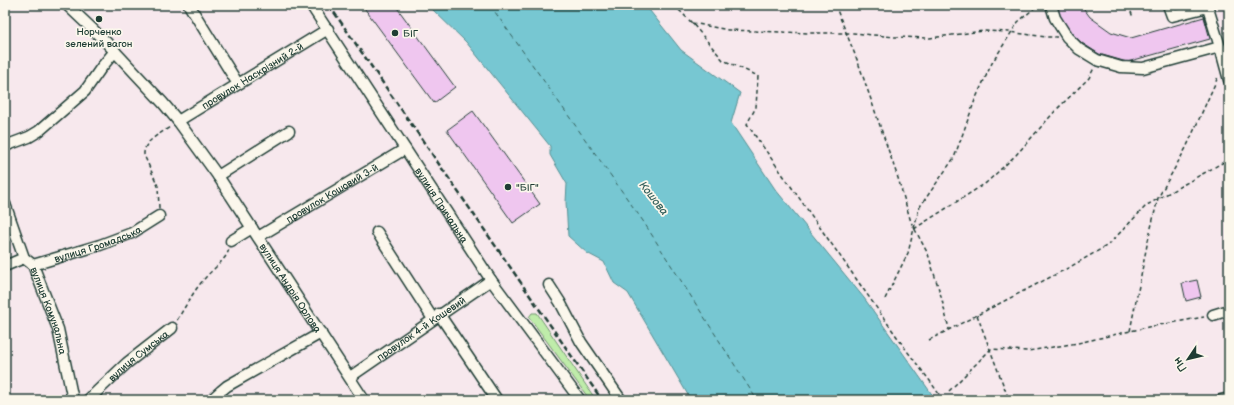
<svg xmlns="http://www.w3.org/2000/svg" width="1234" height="405" font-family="'Balsamiq Sans',sans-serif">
	<rect width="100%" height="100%" fill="#f7e8ed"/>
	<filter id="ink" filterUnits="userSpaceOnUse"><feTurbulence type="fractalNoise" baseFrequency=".025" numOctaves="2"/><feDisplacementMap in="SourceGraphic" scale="8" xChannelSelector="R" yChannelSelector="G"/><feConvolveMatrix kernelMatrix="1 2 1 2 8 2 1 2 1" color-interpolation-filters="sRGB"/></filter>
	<g filter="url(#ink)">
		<path fill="#f5deee" d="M1219 5H1229V41Z"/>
		<path fill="#bfecaa" stroke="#6f946f" d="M532 313H537L596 400H590L529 317Z"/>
		<path fill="#77c7d2" stroke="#549093" d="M429 5H644L646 6 681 50 740 93 731 123 775 189 864 298 936 400H691L628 293 614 283 604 262 587 253 568 236 566 202 567 184 550 155V146L466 42 431 8Z"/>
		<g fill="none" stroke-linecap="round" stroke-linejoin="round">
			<path stroke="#35605c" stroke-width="1" stroke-dasharray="5 4" stroke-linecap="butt" d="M490 5 643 221 757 400"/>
		</g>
		<g fill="#efc6ef" stroke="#1f3d34">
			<path d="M362 5H395L455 87 434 103Z"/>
			<path d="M1057 5H1081L1090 17 1111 32 1131 38 1204 17 1210 39 1127 62 1099 54 1082 43 1071 33 1060 17Z"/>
			<path d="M473 111 540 204 513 223 447 130Z"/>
			<path d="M1197 280 1201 297 1186 301 1182 283Z"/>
		</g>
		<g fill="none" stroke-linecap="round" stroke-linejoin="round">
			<g stroke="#1f3d34" stroke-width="13">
				<g id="minor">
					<path id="s1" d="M67 5 106 42 163 103 178 121 218 176 364 400"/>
					<path d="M189 5 238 84"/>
					<path id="s2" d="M311 5 491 280 580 400"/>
					<path d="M1051 5 1055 18 1067 37 1079 49 1097 60 1121 67 1143 68 1220 47 1207 5"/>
					<path d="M1168 5 1172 16 1208 7"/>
					<path d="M1220 47 1229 80"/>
					<path id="s3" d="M178 121 328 29"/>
					<path d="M5 146 29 137 39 131 85 91 101 68 115 51"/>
					<path d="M218 176 289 131"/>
					<path id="s4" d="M5 204 24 258 33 265 58 329 73 400"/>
					<path d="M377 232 433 319"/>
					<path id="s5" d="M258 237 405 149"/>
					<path d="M231 241 252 228"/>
					<path id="s6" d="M33 265 100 245 132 233 159 216"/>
					<path d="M5 266 24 258"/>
					<path d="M549 285 560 302 581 342 621 400"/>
					<path d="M439 314 497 400"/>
					<path d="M1213 315 1229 310"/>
					<path id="s7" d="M350 377 491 280"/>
					<path id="s8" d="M88 400 127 363 172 328"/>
					<path d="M211 400 221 391 227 386 321 333"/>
					<path d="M1221 400 1229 398"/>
				</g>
			</g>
			<g stroke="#1f3d34" stroke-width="1.5" stroke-dasharray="4 3" stroke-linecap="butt">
				<path d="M674 5 692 23 723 60 758 76 756 107 747 124 907 351 930 381 943 400"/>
				<path d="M835 5 858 62 898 178 911 222 928 254 941 296 949 329"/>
				<path d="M1129 5 1133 18"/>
				<path d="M692 23 728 30 807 33H853L895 37 930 38 983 31 1009 32 1046 37H1057"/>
				<path d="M159 208 158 186 144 155C143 141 160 134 170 127"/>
				<path d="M914 229 986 183 1016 155 1057 109 1089 78 1094 68"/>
				<path d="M885 299 908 253 919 208 954 158 975 100 992 63 1018 22 1038 5"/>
				<path d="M977 315 1009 400"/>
				<path d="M177 320C188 302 198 283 214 269 220 263 227 257 229 249"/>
				<path d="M1130 331 1147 245 1158 198 1186 148 1218 77"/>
				<path d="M929 340 1068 268 1108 245 1147 205 1222 163 1229 160"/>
				<path d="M949 391 991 349 1028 351 1078 343 1148 327 1204 317"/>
			</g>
			<use href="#minor" stroke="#fbf7ec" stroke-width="10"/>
			<path stroke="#1f3d34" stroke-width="2.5" stroke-dasharray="6 3" stroke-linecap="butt" d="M329 5 602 400"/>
		</g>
	</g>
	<g fill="#1f3d34" stroke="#fbf7ec" stroke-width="1.5">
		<circle cx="99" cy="19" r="4"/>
		<circle cx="395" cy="33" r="4"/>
		<circle cx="508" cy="187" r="4"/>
	</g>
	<g text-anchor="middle" stroke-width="3.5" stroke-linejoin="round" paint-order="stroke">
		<g font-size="10" fill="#1f3d34" stroke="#fbf7ec" text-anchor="start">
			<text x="99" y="35" text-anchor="middle">Норченко<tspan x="99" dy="12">зелений вагон</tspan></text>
			<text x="403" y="37">БІГ</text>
			<text x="516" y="191">"БІГ"</text>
		</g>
		<g font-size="10" fill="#1f3d34" stroke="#fbf7ec">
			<text dy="4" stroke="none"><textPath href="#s3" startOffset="87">провулок Наскрізний 2-й</textPath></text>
			<text dy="4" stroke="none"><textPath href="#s5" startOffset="86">провулок Кошовий 3-й</textPath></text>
			<text dy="4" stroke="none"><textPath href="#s2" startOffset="239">вулиця Причальна</textPath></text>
			<text dy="4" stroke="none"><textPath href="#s6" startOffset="68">вулиця Громадська</textPath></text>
			<text dy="4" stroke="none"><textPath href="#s1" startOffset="362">вулиця Андрія Орлова</textPath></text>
			<text dy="4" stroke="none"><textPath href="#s4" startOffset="117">вулиця Комунальна</textPath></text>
			<text dy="4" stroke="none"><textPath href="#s7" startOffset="86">провулок 4-й Кошевий</textPath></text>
			<text dy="4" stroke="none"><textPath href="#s8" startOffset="67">вулиця Сумська</textPath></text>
		</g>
		<g font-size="11" font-style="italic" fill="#35605c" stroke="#fbf7ec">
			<text transform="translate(654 198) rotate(52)" y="4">Кошова</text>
		</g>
	</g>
	<rect width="1234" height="405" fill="none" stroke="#fbf7ec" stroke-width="20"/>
	<rect x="10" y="10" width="1214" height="385" fill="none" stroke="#1f3d34" stroke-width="1.5" filter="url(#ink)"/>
	<g transform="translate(1188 359) rotate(235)" stroke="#fbf7ec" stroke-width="3" paint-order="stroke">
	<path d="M0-3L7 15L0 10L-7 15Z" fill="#1f3d34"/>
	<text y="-6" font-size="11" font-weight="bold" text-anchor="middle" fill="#1f3d34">Пн</text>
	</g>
</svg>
